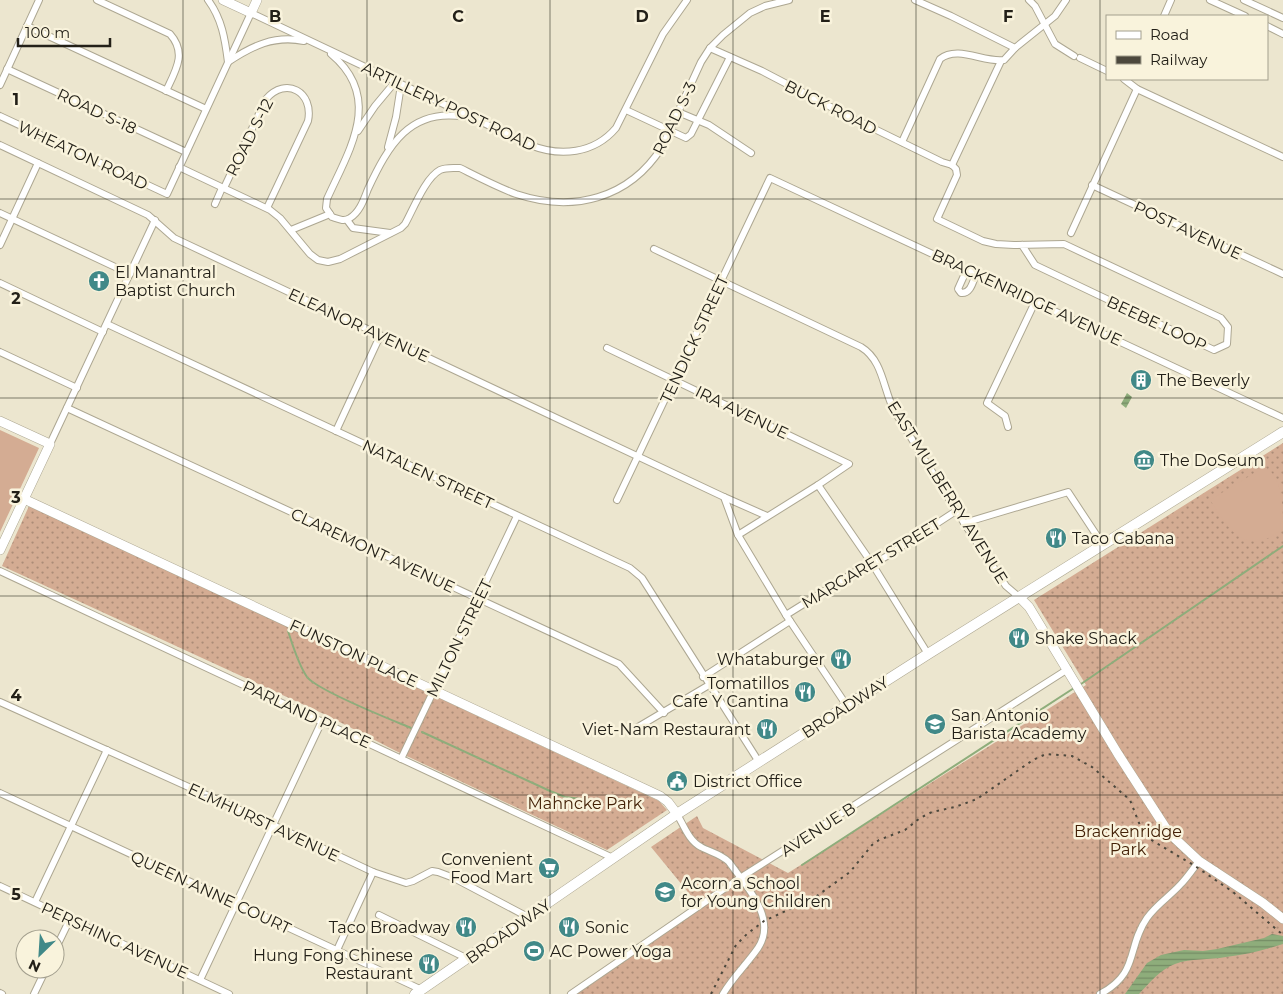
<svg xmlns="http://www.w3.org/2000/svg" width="1283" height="994" font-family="Montserrat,sans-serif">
	<defs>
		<pattern id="grass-dots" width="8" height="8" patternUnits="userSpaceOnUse" patternTransform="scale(1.25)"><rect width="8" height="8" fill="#d4ac93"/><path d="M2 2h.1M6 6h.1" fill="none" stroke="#ac8c77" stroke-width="1.8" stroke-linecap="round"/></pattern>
		<pattern id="water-rules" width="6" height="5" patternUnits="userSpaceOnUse" patternTransform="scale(1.25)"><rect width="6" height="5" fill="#8ead7b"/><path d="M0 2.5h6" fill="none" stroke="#748c64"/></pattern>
	</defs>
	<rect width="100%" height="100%" fill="#ece6cf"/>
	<g fill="url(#grass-dots)">
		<path d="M1283 443V994H577L701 908 651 847 697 816 703 828 788 873 1086 685 1034 600Z"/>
		<path d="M29 506 659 801 667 810 607 850 396 751 326 715 2 566Z"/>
	</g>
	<g fill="#d4ac93">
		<path d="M0 430 39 448 0 532Z"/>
		<path d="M1266 468C1283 477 1283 511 1283 529 1278 532 1272 537 1266 539 1238 550 1222 518 1210 500L1261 469Z"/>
	</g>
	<g fill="url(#water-rules)">
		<path d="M1127 393 1132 397 1126 408 1121 404Z"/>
		<path d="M1272 934 1283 936V944C1264 950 1246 955 1226 957 1209 960 1191 958 1175 964 1161 969 1149 983 1139 994H1125L1147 963 1161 955 1184 950 1203 951 1217 949 1264 938Z"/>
	</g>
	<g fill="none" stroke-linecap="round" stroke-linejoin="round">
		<g stroke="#8ead7b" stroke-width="2">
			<path d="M288 631C293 646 298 664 307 677 318 691 392 720 411 728"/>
			<path d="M1081 684 1283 546"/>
			<path d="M422 732 550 791 565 797 590 800"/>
			<path d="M802 865 1074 688"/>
		</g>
		<g stroke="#ada792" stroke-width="8">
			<g id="street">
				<path d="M97 0 170 34C187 53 176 70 166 91"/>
				<path d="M208 0C222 19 225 39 228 62 252 46 274 35 304 41"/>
				<path d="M915 0 951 16 1015 48 1055 16 1066 0"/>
				<path d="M1029 0 1035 6 1055 44 1074 56"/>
				<path d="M1210 0 1245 16"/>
				<path d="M1244 0 1283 18"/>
				<path d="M1164 16 1171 0"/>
				<path d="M27 26 206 109"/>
				<path d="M1267 26 1283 34"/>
				<path d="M710 48 762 71 848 116 942 162 952 165"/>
				<path d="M331 54C384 98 349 150 327 199L326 208 332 217C338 219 344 222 350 218 360 212 364 199 368 189 388 146 410 107 465 117"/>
				<path d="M1080 58 1107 71"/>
				<path d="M7 69 186 152"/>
				<path d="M1124 79 1137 89 1283 157"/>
				<path d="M0 85 39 0"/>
				<path d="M626 110 686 138 691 134 730 57"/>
				<path d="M678 112 709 125 751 153"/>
				<path d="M0 116 167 194 251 13 530 145C560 157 594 154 616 128L663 34 687 0"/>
				<path d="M358 131 375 106 395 82"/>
				<path d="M902 142 940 59C958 45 984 63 1004 60L1015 48"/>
				<path d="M0 145 148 215 174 238 724 497 738 535 786 615 847 706"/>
				<path d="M388 147 396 117 401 85"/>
				<path d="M952 165 956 169 957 175 937 219 983 241 996 244 1014 245 1064 244 1221 318 1228 327 1227 344 1214 350 1035 265 1022 245"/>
				<path d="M952 165 1001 61"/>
				<path d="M179 167 270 210 280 218 310 254 318 260 328 262 340 259 401 228 405 224C413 210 425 178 440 170 446 167 453 168 460 168 478 177 497 187 516 194 573 213 629 199 662 147L701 62 710 48 723 35 750 13 765 6 789 0"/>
				<path d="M1092 185 1283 274"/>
				<path d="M224 188 266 99C286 76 314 92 308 121L267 208"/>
				<path d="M215 204 222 188"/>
				<path d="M0 213 130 274"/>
				<path d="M347 220 353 228 390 233"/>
				<path d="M291 230 330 214"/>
				<path d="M1071 233 1137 89"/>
				<path d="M0 245 38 163"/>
				<path d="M654 249 861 347C884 361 883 391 895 412L964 523 1006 586 1019 597"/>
				<path d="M967 269 958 289 961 293C971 294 973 281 976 274"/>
				<path d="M0 283 103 332"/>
				<path d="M107 324 630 568 642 578 759 762"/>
				<path d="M607 348 849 464 818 485 738 535"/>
				<path d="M0 352 77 388"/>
				<path d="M67 408 619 664 664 713"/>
				<path d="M1008 427 1005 416 987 403 1035 302"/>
				<path d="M336 431 380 336"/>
				<path d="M50 444 155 220"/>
				<path d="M818 485 871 562 928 654"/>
				<path d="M724 497 767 516"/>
				<path d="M617 500 770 178 1283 418"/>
				<path d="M964 523 1068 492 1103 545"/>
				<path d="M0 571 613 858"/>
				<path d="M786 615 871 562 880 560 887 556 956 511"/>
				<path d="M703 677 790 621"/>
				<path d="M0 702 273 825 373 872 406 883 413 881 432 871 438 872 454 878 528 917"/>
				<path d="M638 727 709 685"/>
				<path d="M401 759 517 516"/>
				<path d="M0 793 422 990"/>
				<path d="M677 814C684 826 689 841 701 847 710 852 721 854 729 862 745 885 778 918 758 948 747 964 733 977 723 994"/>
				<path d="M0 886 229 994"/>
				<path d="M35 902 107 750"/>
				<path d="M379 915 468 959"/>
				<path d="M55 950 70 919"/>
				<path d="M337 950 373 872"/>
				<path d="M200 980 322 721"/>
				<path d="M0 993 2 994"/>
				<path d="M34 994 46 969"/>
				<path d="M571 994 740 878 1068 669"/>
				<path d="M1100 994C1140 973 1126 948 1147 918 1156 905 1169 897 1180 885 1187 878 1193 869 1199 861"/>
			</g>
		</g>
		<g stroke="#ada792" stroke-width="10">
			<g id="secondary">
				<path d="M223 0 251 13 257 0"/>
				<path d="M0 421 50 444 0 550"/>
				<path d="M24 499 660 796 668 802 677 814"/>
				<path d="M1019 597 1029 607 1118 754 1169 833 1199 861 1263 903 1283 919"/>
			</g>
		</g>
		<g stroke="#ada792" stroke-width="11">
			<path id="primary" d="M415 994 677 814 928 654 1283 432"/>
		</g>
		<use href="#street" stroke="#fff" stroke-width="6"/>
		<use href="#secondary" stroke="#fff" stroke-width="9"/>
		<use href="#primary" stroke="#fff" stroke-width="10"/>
		<path stroke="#4c483d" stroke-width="2" stroke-dasharray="2.5 5" stroke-linecap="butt" d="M711 994 736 945 747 934 764 921 814 898 850 872 872 845 879 840 905 830 920 818 932 812 955 807 977 799 1033 760 1046 754 1072 756 1092 767 1130 800 1139 823 1148 838 1195 866 1233 892 1283 935"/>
	</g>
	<path fill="none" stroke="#232018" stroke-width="1" stroke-opacity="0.55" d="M183 0V994M367 0V994M550 0V994M733 0V994M916 0V994M1100 0V994M0 199H1283M0 398H1283M0 596H1283M0 795H1283"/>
	<defs>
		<g id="church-disc" transform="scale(1.125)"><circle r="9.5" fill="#418988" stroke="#f9f3dc"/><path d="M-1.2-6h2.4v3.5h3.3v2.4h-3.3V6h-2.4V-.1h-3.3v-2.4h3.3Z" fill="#fff"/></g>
		<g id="building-disc" transform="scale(1.125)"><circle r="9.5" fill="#418988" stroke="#f9f3dc"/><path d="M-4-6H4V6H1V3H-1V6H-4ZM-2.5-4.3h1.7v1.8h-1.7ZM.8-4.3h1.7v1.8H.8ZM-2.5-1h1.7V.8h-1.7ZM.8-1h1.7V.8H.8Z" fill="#fff"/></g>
		<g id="museum-disc" transform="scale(1.125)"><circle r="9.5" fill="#418988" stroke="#f9f3dc"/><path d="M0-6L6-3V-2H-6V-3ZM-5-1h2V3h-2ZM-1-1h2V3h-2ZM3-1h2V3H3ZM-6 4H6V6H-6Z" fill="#fff"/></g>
		<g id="restaurant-disc" transform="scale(1.125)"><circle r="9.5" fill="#418988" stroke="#f9f3dc"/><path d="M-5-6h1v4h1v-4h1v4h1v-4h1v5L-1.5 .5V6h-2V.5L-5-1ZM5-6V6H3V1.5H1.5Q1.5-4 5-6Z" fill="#fff"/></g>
		<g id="school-disc" transform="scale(1.125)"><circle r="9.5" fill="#418988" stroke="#f9f3dc"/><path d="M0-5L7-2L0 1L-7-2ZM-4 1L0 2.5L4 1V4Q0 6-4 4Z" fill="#fff"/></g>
		<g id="civic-disc" transform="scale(1.125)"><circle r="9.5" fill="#418988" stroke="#f9f3dc"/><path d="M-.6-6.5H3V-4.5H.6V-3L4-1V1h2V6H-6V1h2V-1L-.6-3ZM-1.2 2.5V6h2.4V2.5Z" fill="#fff"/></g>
		<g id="supermarket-disc" transform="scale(1.125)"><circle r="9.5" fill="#418988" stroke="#f9f3dc"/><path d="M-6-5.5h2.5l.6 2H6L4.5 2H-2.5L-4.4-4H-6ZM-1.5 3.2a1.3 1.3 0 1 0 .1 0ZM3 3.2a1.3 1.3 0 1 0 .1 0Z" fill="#fff"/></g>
		<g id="stadium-disc" transform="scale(1.125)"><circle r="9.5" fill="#418988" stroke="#f9f3dc"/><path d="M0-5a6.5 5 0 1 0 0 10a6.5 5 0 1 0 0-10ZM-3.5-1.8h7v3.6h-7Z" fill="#fff"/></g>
	</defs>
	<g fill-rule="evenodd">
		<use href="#church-disc" x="99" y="281"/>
		<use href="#building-disc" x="1141" y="380"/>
		<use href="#museum-disc" x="1144" y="460"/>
		<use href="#restaurant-disc" x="1056" y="538"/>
		<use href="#restaurant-disc" x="1019" y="638"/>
		<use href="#restaurant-disc" x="841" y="659"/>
		<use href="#restaurant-disc" x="805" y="692"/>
		<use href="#school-disc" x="935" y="724"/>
		<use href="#restaurant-disc" x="767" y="729"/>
		<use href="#civic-disc" x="677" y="781"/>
		<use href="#supermarket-disc" x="549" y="868"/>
		<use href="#school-disc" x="665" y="892"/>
		<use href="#restaurant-disc" x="466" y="927"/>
		<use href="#restaurant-disc" x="569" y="927"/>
		<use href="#stadium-disc" x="534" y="951"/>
		<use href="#restaurant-disc" x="429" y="964"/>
	</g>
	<g text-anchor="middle" stroke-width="5" stroke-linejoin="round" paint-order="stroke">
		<g font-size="16" fill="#232018" stroke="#f9f3dc">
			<text transform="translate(449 106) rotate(25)" y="6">ARTILLERY POST ROAD</text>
			<text transform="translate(831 107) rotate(27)" y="6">BUCK ROAD</text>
			<text transform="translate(97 111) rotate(25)" y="6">ROAD S-18</text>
			<text transform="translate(674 118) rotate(-64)" y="6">ROAD S-3</text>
			<text transform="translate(249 137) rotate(-63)" y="6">ROAD S-12</text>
			<text transform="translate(83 155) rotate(25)" y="6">WHEATON ROAD</text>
			<text transform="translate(1188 230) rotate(25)" y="6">POST AVENUE</text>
			<text transform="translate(1027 297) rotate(25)" y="6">BRACKENRIDGE AVENUE</text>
			<text transform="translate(1157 323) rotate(25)" y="6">BEEBE LOOP</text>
			<text transform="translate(359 325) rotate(25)" y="6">ELEANOR AVENUE</text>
			<text transform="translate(694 339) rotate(-65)" y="6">TENDICK STREET</text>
			<text transform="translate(742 412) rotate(26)" y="6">IRA AVENUE</text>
			<text transform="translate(428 474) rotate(25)" y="6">NATALEN STREET</text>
			<text transform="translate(948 492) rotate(58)" y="6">EAST MULBERRY AVENUE</text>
			<text transform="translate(373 550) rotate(25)" y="6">CLAREMONT AVENUE</text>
			<text transform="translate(871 563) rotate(-31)" y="6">MARGARET STREET</text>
			<text transform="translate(459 638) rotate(-64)" y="6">MILTON STREET</text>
			<text transform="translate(354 653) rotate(25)" y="6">FUNSTON PLACE</text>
			<text transform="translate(845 707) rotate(-33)" y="6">BROADWAY</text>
			<text transform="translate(307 714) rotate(25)" y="6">PARLAND PLACE</text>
			<text transform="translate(264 822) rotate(25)" y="6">ELMHURST AVENUE</text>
			<text transform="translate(818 829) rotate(-33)" y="6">AVENUE B</text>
			<text transform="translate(211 892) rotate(25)" y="6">QUEEN ANNE COURT</text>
			<text transform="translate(508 931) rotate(-35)" y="6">BROADWAY</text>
			<text transform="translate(115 940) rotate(25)" y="6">PERSHING AVENUE</text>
		</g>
		<g font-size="16" fill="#232018" stroke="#f9f3dc" text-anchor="start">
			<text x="115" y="278">El Manantral<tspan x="115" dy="18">Baptist Church</tspan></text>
			<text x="1157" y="386">The Beverly</text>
			<text x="1160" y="466">The DoSeum</text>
			<text x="1072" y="544">Taco Cabana</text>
			<text x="1035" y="644">Shake Shack</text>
			<text x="825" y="665" text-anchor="end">Whataburger</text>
			<text x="789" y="689" text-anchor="end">Tomatillos<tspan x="789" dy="18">Cafe Y Cantina</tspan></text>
			<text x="951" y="721">San Antonio<tspan x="951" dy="18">Barista Academy</tspan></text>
			<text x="751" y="735" text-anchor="end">Viet-Nam Restaurant</text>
			<text x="693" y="787">District Office</text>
			<text x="533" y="865" text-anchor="end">Convenient<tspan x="533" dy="18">Food Mart</tspan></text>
			<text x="681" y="889">Acorn a School<tspan x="681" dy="18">for Young Children</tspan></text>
			<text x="450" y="933" text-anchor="end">Taco Broadway</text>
			<text x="585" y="933">Sonic</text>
			<text x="550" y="957">AC Power Yoga</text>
			<text x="413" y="961" text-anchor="end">Hung Fong Chinese<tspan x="413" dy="18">Restaurant</tspan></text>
		</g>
		<g font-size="16" fill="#432107" stroke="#f9f3dc">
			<text x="585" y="809">Mahncke Park</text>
			<text x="1128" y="837">Brackenridge<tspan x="1128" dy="18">Park</tspan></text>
		</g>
	</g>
	<g font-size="16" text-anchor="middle" font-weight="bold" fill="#232018" stroke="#f9f3dc" stroke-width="5" stroke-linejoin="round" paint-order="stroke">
		<text x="275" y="22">B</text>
		<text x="458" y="22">C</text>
		<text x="642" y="22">D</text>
		<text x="825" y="22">E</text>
		<text x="1008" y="22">F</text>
		<text x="16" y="105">1</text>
		<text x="16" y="304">2</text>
		<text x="16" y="503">3</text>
		<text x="16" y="701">4</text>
		<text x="16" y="900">5</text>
	</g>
	<rect x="1106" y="15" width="162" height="65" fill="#f9f3dc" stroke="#a39f8e"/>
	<rect x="1116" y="31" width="25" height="8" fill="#ffffff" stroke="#a39f8e"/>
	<text x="1150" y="40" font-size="15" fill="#232018">Road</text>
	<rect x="1116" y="56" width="25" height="8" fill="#4c483d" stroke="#a39f8e"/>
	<text x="1150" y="65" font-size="15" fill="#232018">Railway</text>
	<g transform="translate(40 954) rotate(205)"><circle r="24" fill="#f9f3dc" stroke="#a39f8e"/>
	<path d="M0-4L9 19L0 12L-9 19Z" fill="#418988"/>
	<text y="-8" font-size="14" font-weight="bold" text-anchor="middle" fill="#232018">N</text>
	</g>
	<path d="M18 38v8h92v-8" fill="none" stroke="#232018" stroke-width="2.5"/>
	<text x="25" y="38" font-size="15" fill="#232018" stroke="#f9f3dc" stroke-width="4" paint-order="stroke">100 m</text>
</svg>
